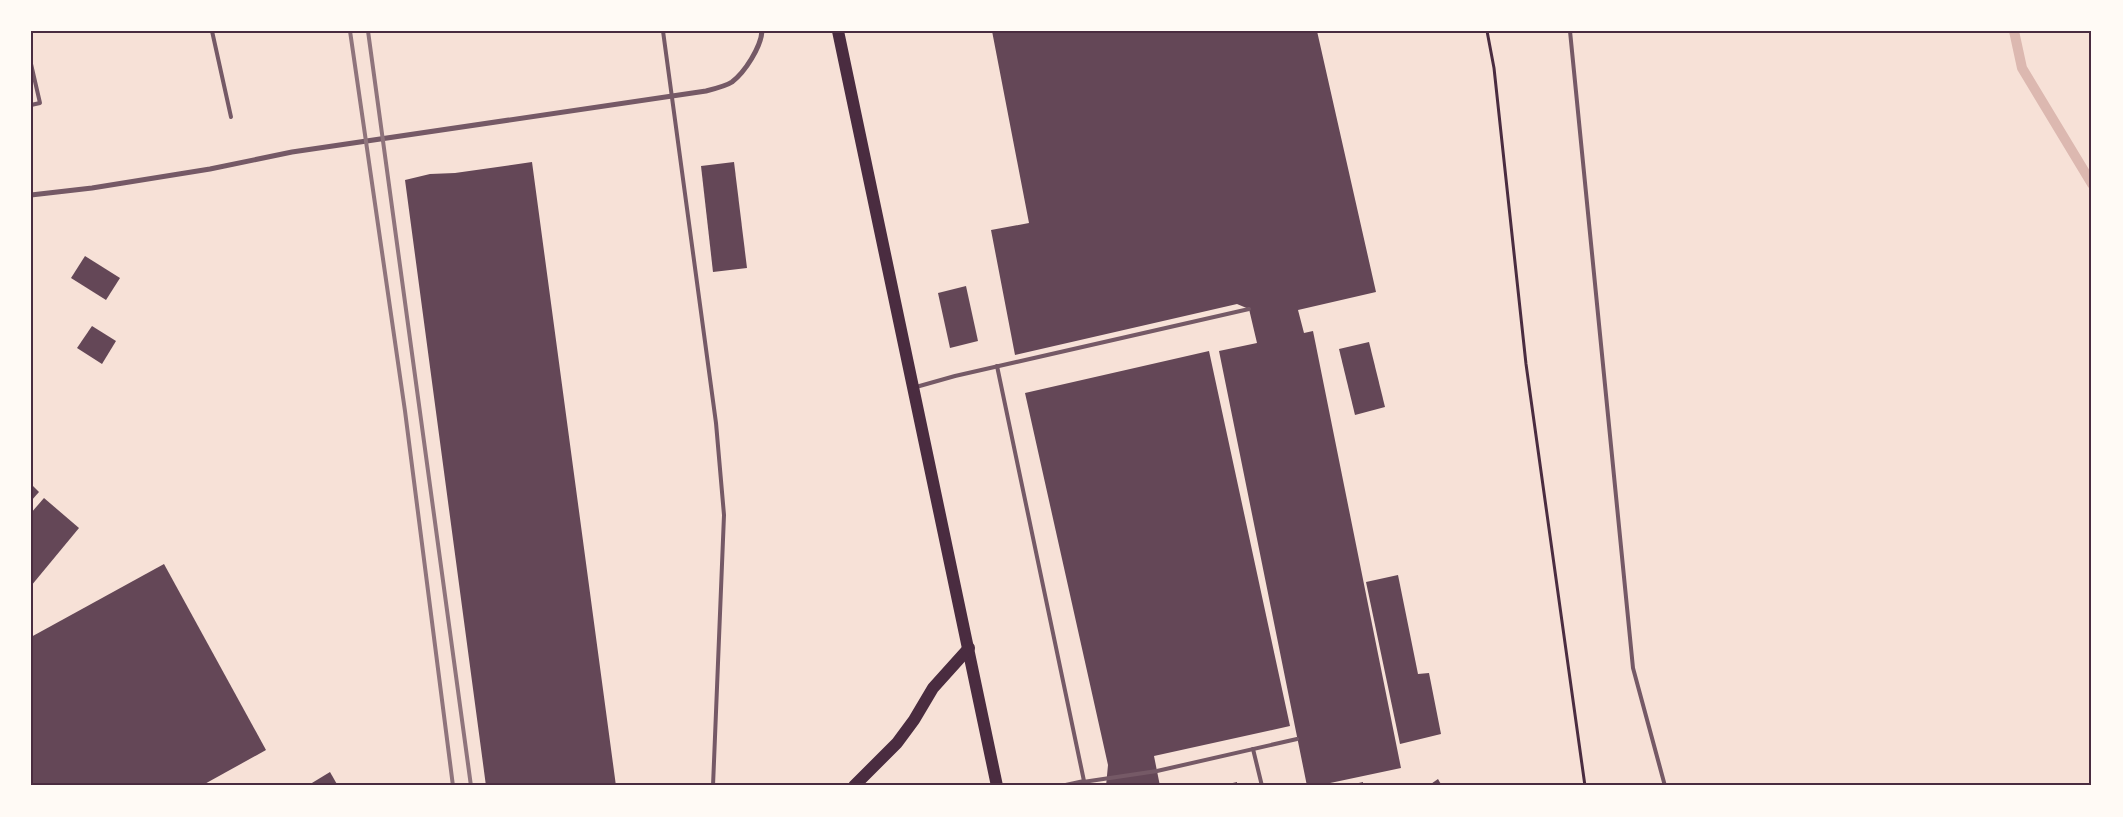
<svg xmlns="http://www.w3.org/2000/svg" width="2123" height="817" font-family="Commissioner,sans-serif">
	<rect width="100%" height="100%" fill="#f7e1d7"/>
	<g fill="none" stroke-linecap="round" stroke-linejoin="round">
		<path stroke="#dcb8b0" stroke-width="10" d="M2014 31 2022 68 2092 184"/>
	</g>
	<g fill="#644757">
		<path d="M992 31H1317L1376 292 1298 310 1304 333 1313 331 1401 768 1316 786H1307L1219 351 1257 343 1249 309 1237 304 1015 355 991 230 1029 223Z"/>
		<path d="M532 162 616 786H486L405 180 430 174 455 173Z"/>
		<path d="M734 162 747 268 713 272 701 166Z"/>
		<path d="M85 256 120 278 106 300 71 278Z"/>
		<path d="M966 286 978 341 950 348 938 293Z"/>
		<path d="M92 326 116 341 102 364 77 348Z"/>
		<path d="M1369 342 1385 407 1355 415 1339 349Z"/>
		<path d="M1209 351 1290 726 1154 756 1160 786H1106L1108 765 1025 393Z"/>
		<path d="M31 484 39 492 31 501Z"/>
		<path d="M44 498 79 528 31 586V513Z"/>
		<path d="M164 564 266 750 201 786H31V637Z"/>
		<path d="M1398 575 1418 674 1429 673 1441 734 1400 744 1366 582Z"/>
		<path d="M330 772 338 786H307Z"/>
		<path d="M1438 779 1442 786H1428Z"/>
		<path d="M1237 782V786H1224V785Z"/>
		<path d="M1363 782V786H1350V785Z"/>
	</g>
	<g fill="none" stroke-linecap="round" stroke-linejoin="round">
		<path stroke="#4a2c40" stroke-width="3" d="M1487 31 1494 68 1526 364 1585 786"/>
		<g stroke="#755966" stroke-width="4">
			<path d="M212 31 231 117"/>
			<path d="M663 31 716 423 724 515 713 786"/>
			<path d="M1570 31 1633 668 1665 786"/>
			<path d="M31 64 40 103 31 105"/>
			<path d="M997 366 1084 781 1061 786"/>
			<path d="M916 387 955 376 1249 309"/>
			<path d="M1253 749 1262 786"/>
			<path d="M1083 782 1157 771 1297 739"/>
		</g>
		<path stroke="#755966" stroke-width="5" d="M31 195 92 188 210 169 292 152 706 91C714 89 726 86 732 82 745 72 761 47 762 31"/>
		<g stroke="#4a2c40" stroke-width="12">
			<path d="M838 31 997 786"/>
			<path d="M854 786 897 743 914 720 933 688 969 648"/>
		</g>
		<g stroke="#8f747c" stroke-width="4">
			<path d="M350 31 405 411 453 786"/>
			<path d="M368 31 471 786"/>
		</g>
	</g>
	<rect width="2123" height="817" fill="none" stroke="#fffaf5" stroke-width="65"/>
	<rect x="32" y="32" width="2058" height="752" fill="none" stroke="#4a2c40" stroke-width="2"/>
</svg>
